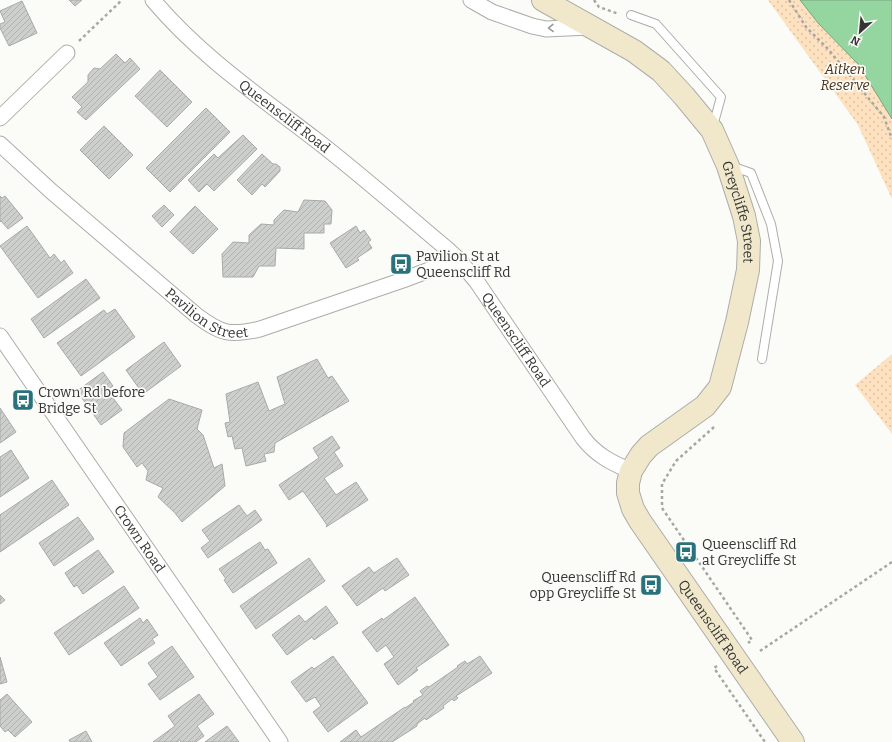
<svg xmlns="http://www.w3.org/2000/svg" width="892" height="742" font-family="Bitter,serif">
	<defs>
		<pattern id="park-dots" width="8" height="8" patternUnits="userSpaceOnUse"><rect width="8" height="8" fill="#fee1bf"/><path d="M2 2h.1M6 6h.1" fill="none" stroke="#dac2a5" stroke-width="1.8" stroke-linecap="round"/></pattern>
		<pattern id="building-hatch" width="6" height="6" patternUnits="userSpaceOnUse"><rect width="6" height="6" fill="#cdcfcc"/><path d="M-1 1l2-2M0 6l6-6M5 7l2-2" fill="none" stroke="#b1b2b0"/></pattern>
	</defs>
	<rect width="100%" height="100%" fill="#fbfbf8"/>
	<g fill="url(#park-dots)">
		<path d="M768 0H800L818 23 858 64 890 116 892 119V199L858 125Z"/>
		<path d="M892 354V434L855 385Z"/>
	</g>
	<path fill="#95d5a0" stroke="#78a580" d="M800 0H892V119L858 64 818 23Z"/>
	<g fill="url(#building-hatch)" stroke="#a8aaa7">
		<path d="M69 0H82L75 6Z"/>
		<path d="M22 1 37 33 9 46 0 28V24L5 22 0 11Z"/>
		<path d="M116 54 125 63 130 58 140 69 86 120 77 112 82 107 72 97 88 82V75L94 68 100 69Z"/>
		<path d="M160 70 192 102 167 127 135 96Z"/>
		<path d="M206 108 230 132 170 192 146 168Z"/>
		<path d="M104 126 133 155 109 179 80 150Z"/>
		<path d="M243 135 257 149 214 191 207 184 199 192 188 180 214 154 218 158Z"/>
		<path d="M262 154 273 164H276L280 167V171L265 187 262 184 252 195 237 180Z"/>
		<path d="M0 196 2 198 5 196 23 218 8 229 1 221 0 222Z"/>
		<path d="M304 200 325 201 332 210 331 224H324V233H304V249L276 248 275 266H259L253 277H223L222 254 233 242 249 243V235L261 224 274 225V220L284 210 298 212Z"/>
		<path d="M164 205 174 215 162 227 152 216Z"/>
		<path d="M195 206 218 229 193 254 170 232Z"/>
		<path d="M27 226 50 258 54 254 61 263 64 260 73 273 38 298 0 246Z"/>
		<path d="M356 226 360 233 364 230 371 240 368 242 372 248 357 258 359 260 346 268 330 243Z"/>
		<path d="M86 279 100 298 44 338 31 319Z"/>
		<path d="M115 309 135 337 81 376 57 343 104 310 107 314Z"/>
		<path d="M164 342 181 366 143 394 126 370Z"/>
		<path d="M317 359 328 378 332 376 349 401 275 443 274 452 264 454 266 461 246 466 242 448 235 449 232 436 228 437 225 423 230 422 226 394 258 382 269 411 285 404 277 377Z"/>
		<path d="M103 372 113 386 107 390 122 410 101 425 77 391Z"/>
		<path d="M169 399 202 410 197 429 203 435 214 468 222 464 225 486 182 522 175 513 158 497 163 488 146 480 148 471 142 463 137 467 123 447 124 433Z"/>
		<path d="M0 408 16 432 0 443Z"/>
		<path d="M332 436 340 448 334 452 343 466 324 478 336 495 356 482 368 500 326 527 327 525 303 491 289 500 279 485 319 458 313 448Z"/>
		<path d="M11 450 29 478 0 497V457Z"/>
		<path d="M52 480 69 505 0 552V515Z"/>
		<path d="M239 505 247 516 255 510 262 520 208 558 201 548 210 541 202 530Z"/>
		<path d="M78 517 94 539 54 566 39 543Z"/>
		<path d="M260 542 265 550 268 549 277 563 233 593 224 580 226 579 219 569Z"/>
		<path d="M98 550 114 572 83 594 77 585 74 587 65 573Z"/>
		<path d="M309 558 325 581 256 629 240 606Z"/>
		<path d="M397 558 409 575 385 591 383 588 357 606 342 586 369 567 374 573Z"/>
		<path d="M124 586 139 608 69 655 54 633Z"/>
		<path d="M0 595 5 600 0 604Z"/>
		<path d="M415 597 449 645 416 668 418 670 398 685 384 664 394 657 386 645 377 652 362 632 382 618 383 620Z"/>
		<path d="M326 606 338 623 314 640 312 637 287 655 272 635 299 615 305 622Z"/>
		<path d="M140 618 143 623 147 619 158 635 152 639 155 643 121 666 104 643Z"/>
		<path d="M172 646 194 677 160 700 148 684 158 677 148 663Z"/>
		<path d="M333 656 368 703 328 732 313 712 321 706 315 697 306 702 291 682 312 667 314 669Z"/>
		<path d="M480 656 492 673 456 696 458 698 454 701 452 699 443 706 444 708 426 720 425 718 417 724V726L392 742H340L356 730 361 737 405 707V708L414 702 413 701 423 695 420 691 427 686 429 687 458 667 457 666 465 661 467 664Z"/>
		<path d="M0 657 7 682 0 684Z"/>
		<path d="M7 694 32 722 15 737 8 730 5 732 0 726V700Z"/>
		<path d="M199 694 214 714 197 726 204 736 196 742H181L180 740 177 742H153L175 726 168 716Z"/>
		<path d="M227 726 239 742H205Z"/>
		<path d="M86 731 92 742H70L69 740Z"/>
	</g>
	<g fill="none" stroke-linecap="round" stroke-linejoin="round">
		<g stroke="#acada9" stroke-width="10">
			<g id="service">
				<path d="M631 15 656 24 721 97 713 126"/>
				<path d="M731 166 751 173 771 224 778 261 762 359"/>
			</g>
		</g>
		<g stroke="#acada9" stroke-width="17">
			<g id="minor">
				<path id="s1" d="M153 0C199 55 259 96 316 140 360 174 403 212 446 248L458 259 477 282 583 438C596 455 612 463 631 471"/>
				<path d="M471 0 492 12 532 26 546 29 589 27"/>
				<path d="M0 118 67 53"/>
				<path id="s2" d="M0 144 51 191 196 315C221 334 230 336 260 329L403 280 458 259"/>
				<path id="s3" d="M0 336 280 742"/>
			</g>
		</g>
		<g stroke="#acada9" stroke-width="24">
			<g id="secondary">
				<path id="s4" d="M543 0 634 51 661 71 684 96 712 130 728 166 744 216 749 241 748 270 737 322 720 387 705 406 649 446 641 455 631 471 628 483V493L633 509 640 521 793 742"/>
			</g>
		</g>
		<g stroke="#a6a6a4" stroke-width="2.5" stroke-dasharray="3 3" stroke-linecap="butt">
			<path d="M594 0 599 7 619 14"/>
			<path d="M789 0 806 27 828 49 884 117 892 139"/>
			<path d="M79 41 122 0"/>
			<path d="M714 427 676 461 662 484V508L752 640 748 643"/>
			<path d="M760 651 892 562"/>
			<path d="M717 666 714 668 765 742"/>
		</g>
		<use href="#service" stroke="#fff" stroke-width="8"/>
		<use href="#minor" stroke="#fff" stroke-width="15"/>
		<use href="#secondary" stroke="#f1e8cc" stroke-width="22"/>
	</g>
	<defs><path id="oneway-chevron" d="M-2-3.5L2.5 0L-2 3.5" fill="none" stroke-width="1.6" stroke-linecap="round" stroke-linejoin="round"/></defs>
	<use stroke="#9a9a9a" href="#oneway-chevron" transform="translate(551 28) rotate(178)"/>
	<defs>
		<g id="bus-square" transform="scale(1.15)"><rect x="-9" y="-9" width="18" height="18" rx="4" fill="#29727b" stroke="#fbfbf8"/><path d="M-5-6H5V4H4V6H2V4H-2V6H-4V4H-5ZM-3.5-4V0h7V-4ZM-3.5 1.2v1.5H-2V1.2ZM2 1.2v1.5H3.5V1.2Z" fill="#fff"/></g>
	</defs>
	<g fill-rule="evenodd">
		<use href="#bus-square" x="401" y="264"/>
		<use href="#bus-square" x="23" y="400"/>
		<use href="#bus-square" x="686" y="552"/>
		<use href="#bus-square" x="651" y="585"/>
	</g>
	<g text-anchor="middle" stroke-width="3.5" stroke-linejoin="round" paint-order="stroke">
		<g font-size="14" font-style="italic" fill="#473116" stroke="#fbfbf8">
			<text x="845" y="74">Aitken<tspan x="845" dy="16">Reserve</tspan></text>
		</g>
		<g font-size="14" fill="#353634" stroke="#fbfbf8">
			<text dy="5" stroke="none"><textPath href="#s1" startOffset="176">Queenscliff Road</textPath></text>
			<text dy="5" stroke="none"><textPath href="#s4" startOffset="303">Greycliffe Street</textPath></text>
			<text dy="5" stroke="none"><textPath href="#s2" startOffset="270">Pavilion Street</textPath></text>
			<text dy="5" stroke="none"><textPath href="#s1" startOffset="500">Queenscliff Road</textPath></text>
			<text dy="5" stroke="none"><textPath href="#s3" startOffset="246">Crown Road</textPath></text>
			<text dy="5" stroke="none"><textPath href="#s4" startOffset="788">Queenscliff Road</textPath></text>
		</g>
		<g font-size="14" fill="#353634" stroke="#fbfbf8" text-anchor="start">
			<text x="416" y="261">Pavilion St at<tspan x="416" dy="16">Queenscliff Rd</tspan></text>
			<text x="38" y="397">Crown Rd before<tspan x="38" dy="16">Bridge St</tspan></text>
			<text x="702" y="549">Queenscliff Rd<tspan x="702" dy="16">at Greycliffe St</tspan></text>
			<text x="636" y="582" text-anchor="end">Queenscliff Rd<tspan x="636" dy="16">opp Greycliffe St</tspan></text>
		</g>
	</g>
	<g transform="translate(860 32) rotate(207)" stroke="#fbfbf8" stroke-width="3" paint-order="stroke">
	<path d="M0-3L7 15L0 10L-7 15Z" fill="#353634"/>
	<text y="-6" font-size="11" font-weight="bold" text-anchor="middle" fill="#353634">N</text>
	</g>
</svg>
